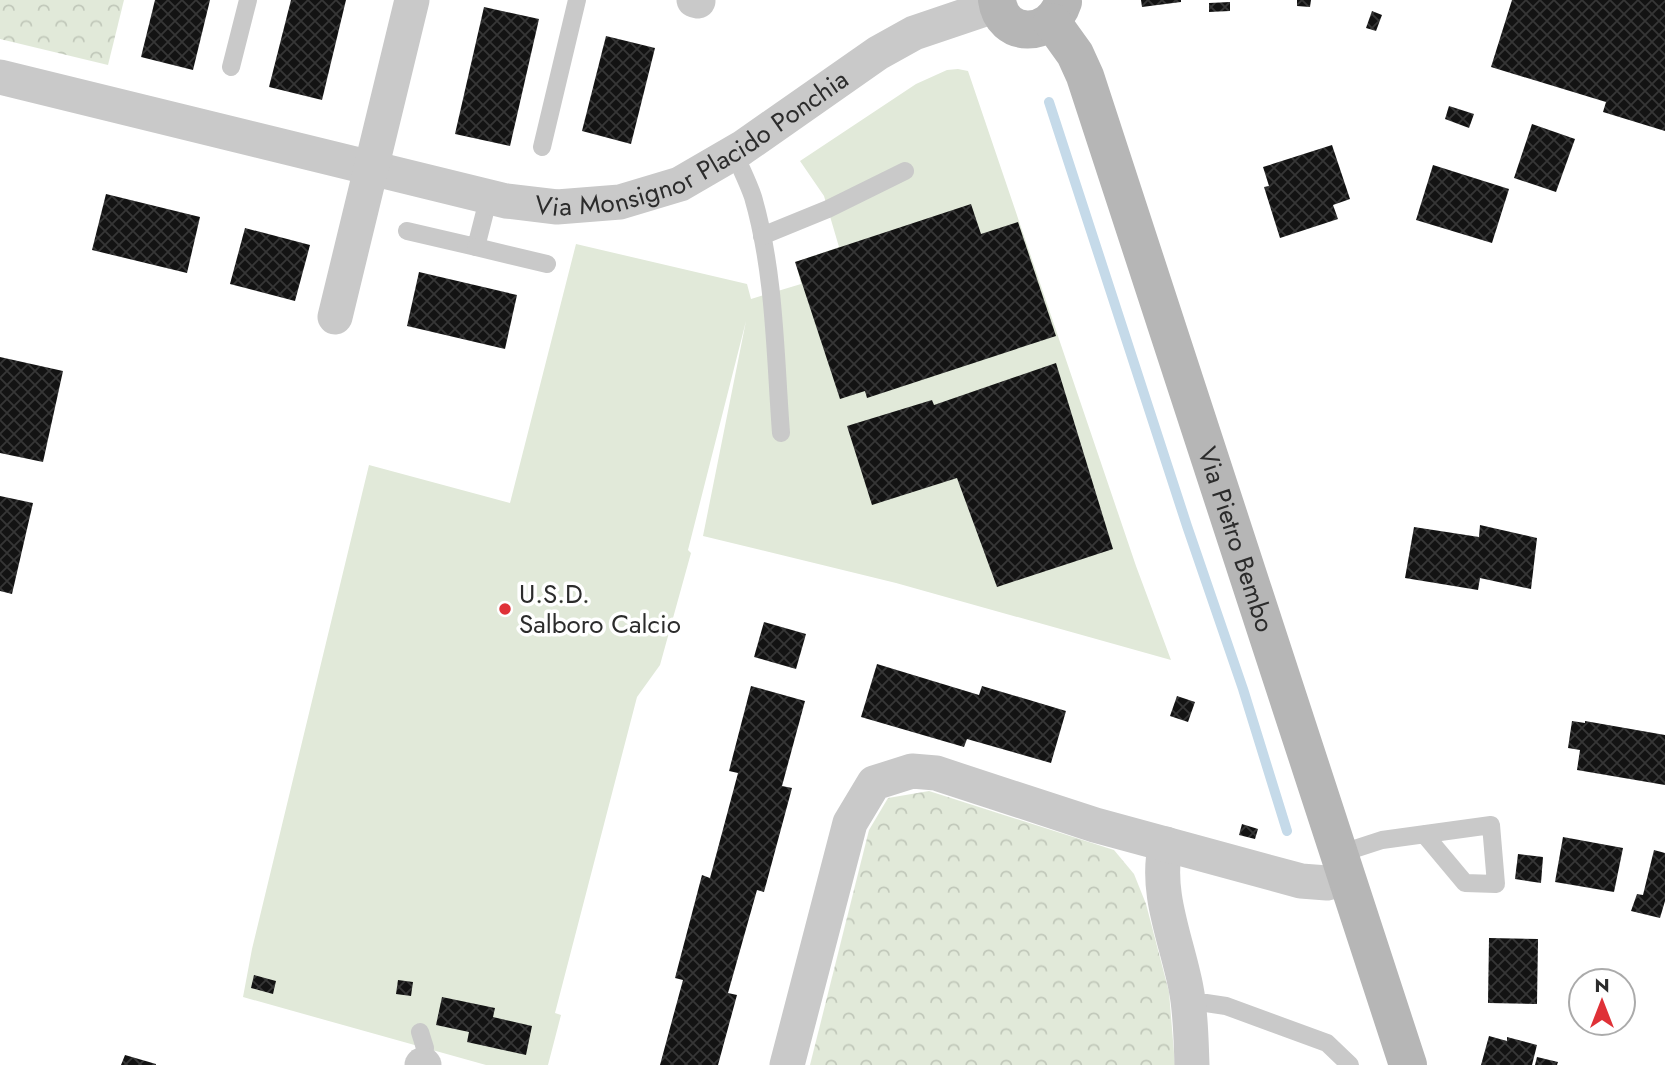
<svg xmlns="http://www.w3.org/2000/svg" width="1665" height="1065" font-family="Jost,sans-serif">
	<defs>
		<pattern id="park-crowns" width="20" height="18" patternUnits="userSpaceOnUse" patternTransform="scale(1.75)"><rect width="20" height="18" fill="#e1e9d9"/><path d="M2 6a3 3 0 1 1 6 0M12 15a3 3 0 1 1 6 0" fill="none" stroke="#c1c8ba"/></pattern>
		<pattern id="building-cross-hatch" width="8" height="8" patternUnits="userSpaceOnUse" patternTransform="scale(1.75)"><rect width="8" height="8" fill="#131313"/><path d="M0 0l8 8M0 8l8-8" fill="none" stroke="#363636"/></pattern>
	</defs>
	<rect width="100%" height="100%" fill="#fff"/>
	<g fill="url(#park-crowns)">
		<path d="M0 0H124L108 65 0 39Z"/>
		<path d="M929 791 1114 850 1134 874 1146 904 1169 992 1175 1065H810L869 830 888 798Z"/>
	</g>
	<path fill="#e1e9d9" d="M958 69 968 71 1136 566 1171 660 896 583 703 536 746 321 688 550 691 553 660 665 637 697 555 1013 561 1015 548 1065H486L243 997 252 949 369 465 510 503 576 244 747 284 751 299 801 284 796 262 839 247 824 196 800 161 916 84 947 70Z"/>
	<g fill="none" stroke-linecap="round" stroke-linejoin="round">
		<path stroke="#c5dae9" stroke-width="10" d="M1049 102 1187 526 1243 689 1287 831"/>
	</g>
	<g fill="url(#building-cross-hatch)">
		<path d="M155 0H210L193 70 141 57Z"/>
		<path d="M291 0H346L322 100 269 87Z"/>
		<path d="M1141 0H1181V2L1142 7Z"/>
		<path d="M1297 0H1311L1310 7 1297 6Z"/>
		<path d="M1512 0H1665V131L1603 112 1606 102 1491 67Z"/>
		<path d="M1230 2V11L1209 12V3Z"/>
		<path d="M484 7 539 19 510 146 455 134Z"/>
		<path d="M1372 11 1382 15 1376 31 1366 28Z"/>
		<path d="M606 36 655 48 631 144 582 131Z"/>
		<path d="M1449 106 1474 114 1469 128 1445 119Z"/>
		<path d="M1532 124 1575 139 1556 192 1514 178Z"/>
		<path d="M1332 145 1350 199 1333 205 1338 219 1280 238 1264 187 1269 186 1263 167Z"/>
		<path d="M1433 165 1509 189 1492 243 1416 220Z"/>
		<path d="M106 194 200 217 187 273 92 250Z"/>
		<path d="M971 204 981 234 1018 222 1056 336 867 398 865 391 840 399 795 262Z"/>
		<path d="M245 228 310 245 295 301 230 284Z"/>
		<path d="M419 272 517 295 505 349 407 326Z"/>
		<path d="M0 357 63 371 43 462 0 453Z"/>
		<path d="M1056 363 1113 549 997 587 957 478 872 505 847 426 932 400 934 405Z"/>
		<path d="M0 496 33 503 12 594 0 591Z"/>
		<path d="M1480 525 1537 538 1531 589 1480 578 1478 590 1405 578 1414 527 1479 537Z"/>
		<path d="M764 622 806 634 796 669 754 657Z"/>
		<path d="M877 664 979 695 982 686 1066 711 1051 763 967 739 964 747 861 717Z"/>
		<path d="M751 686 805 701 782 786 792 788 764 892 757 890 728 993 737 995 718 1065H660L683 980 675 978 702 875 710 878 738 773 729 771Z"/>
		<path d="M1177 696 1195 702 1188 722 1170 716Z"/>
		<path d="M1572 721 1585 723V721L1665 735V785L1577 770 1580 750 1568 748Z"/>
		<path d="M1242 824 1258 829 1255 839 1239 835Z"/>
		<path d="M1563 837 1623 848 1614 892 1555 882Z"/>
		<path d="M1654 850 1665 853V901L1660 918 1631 911 1637 894 1643 895Z"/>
		<path d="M1518 854 1543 857 1541 883 1515 879Z"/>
		<path d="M1489 938 1538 939 1537 1004 1488 1003Z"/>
		<path d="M254 975 276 981 273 994 251 988Z"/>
		<path d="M398 980 413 982 411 996 396 994Z"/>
		<path d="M442 997 495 1008 493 1017 532 1026 526 1055 467 1042 469 1032 436 1025Z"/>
		<path d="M1489 1036 1507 1041V1037L1537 1045 1532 1065H1481Z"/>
		<path d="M125 1055 156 1064V1065H121Z"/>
		<path d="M1537 1057 1558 1062 1557 1065H1535Z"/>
	</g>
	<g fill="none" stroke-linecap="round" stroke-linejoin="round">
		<g stroke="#c9c9c9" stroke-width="18">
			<path d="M231 67 248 0"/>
			<path d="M542 147 577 0"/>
			<path d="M734 152C740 167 748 182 753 197 775 273 775 354 781 433"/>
			<path d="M407 231 476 247 489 196"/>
			<path d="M762 236 828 209 905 171"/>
			<path d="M476 247 547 264"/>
			<path d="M1339 854 1382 840 1491 825 1496 884 1465 883 1424 834"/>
			<path d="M1189 1005 1206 1003 1226 1006 1327 1043 1350 1065"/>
			<path d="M420 1032 425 1048 422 1064"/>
		</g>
		<g stroke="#c9c9c9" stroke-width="35">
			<path d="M694 0 698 1"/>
			<path id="s1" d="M0 77 506 201 557 207 620 202 680 184 742 148 878 53 914 33 997 5"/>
			<path d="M335 317 412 0"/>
			<path d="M1166 844C1154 891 1177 941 1186 988 1191 1013 1191 1040 1192 1065"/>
			<path d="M422 1065H424"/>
			<path d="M787 1065 850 823 874 783 912 771 936 773 1095 825 1301 881 1327 883 1347 878"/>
		</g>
		<g stroke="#b6b6b6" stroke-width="38">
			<path d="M997 0C1002 39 1051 39 1063 2"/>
			<path id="s2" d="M1052 22 1075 54 1085 76 1408 1065"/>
		</g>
	</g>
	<circle fill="#df3137" stroke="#fff" stroke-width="2.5" cx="505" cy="609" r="7"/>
	<g text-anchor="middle" stroke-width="7" stroke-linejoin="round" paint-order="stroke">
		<g font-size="26" fill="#2c2c2c" stroke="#fff">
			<text dy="9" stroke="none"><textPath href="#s1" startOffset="723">Via Monsignor Placido Ponchia</textPath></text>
			<text dy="9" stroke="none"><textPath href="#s2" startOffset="551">Via Pietro Bembo</textPath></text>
		</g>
		<g font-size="26" fill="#2c2c2c" stroke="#fff" text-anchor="start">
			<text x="519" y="603">U.S.D.<tspan x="519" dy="30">Salboro Calcio</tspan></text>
		</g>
	</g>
	<g transform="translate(1602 1002)"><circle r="33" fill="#ffffff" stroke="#ababab" stroke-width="2"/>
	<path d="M0-5L12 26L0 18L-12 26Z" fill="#df3137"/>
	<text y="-10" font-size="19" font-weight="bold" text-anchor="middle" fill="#2c2c2c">N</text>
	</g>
</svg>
